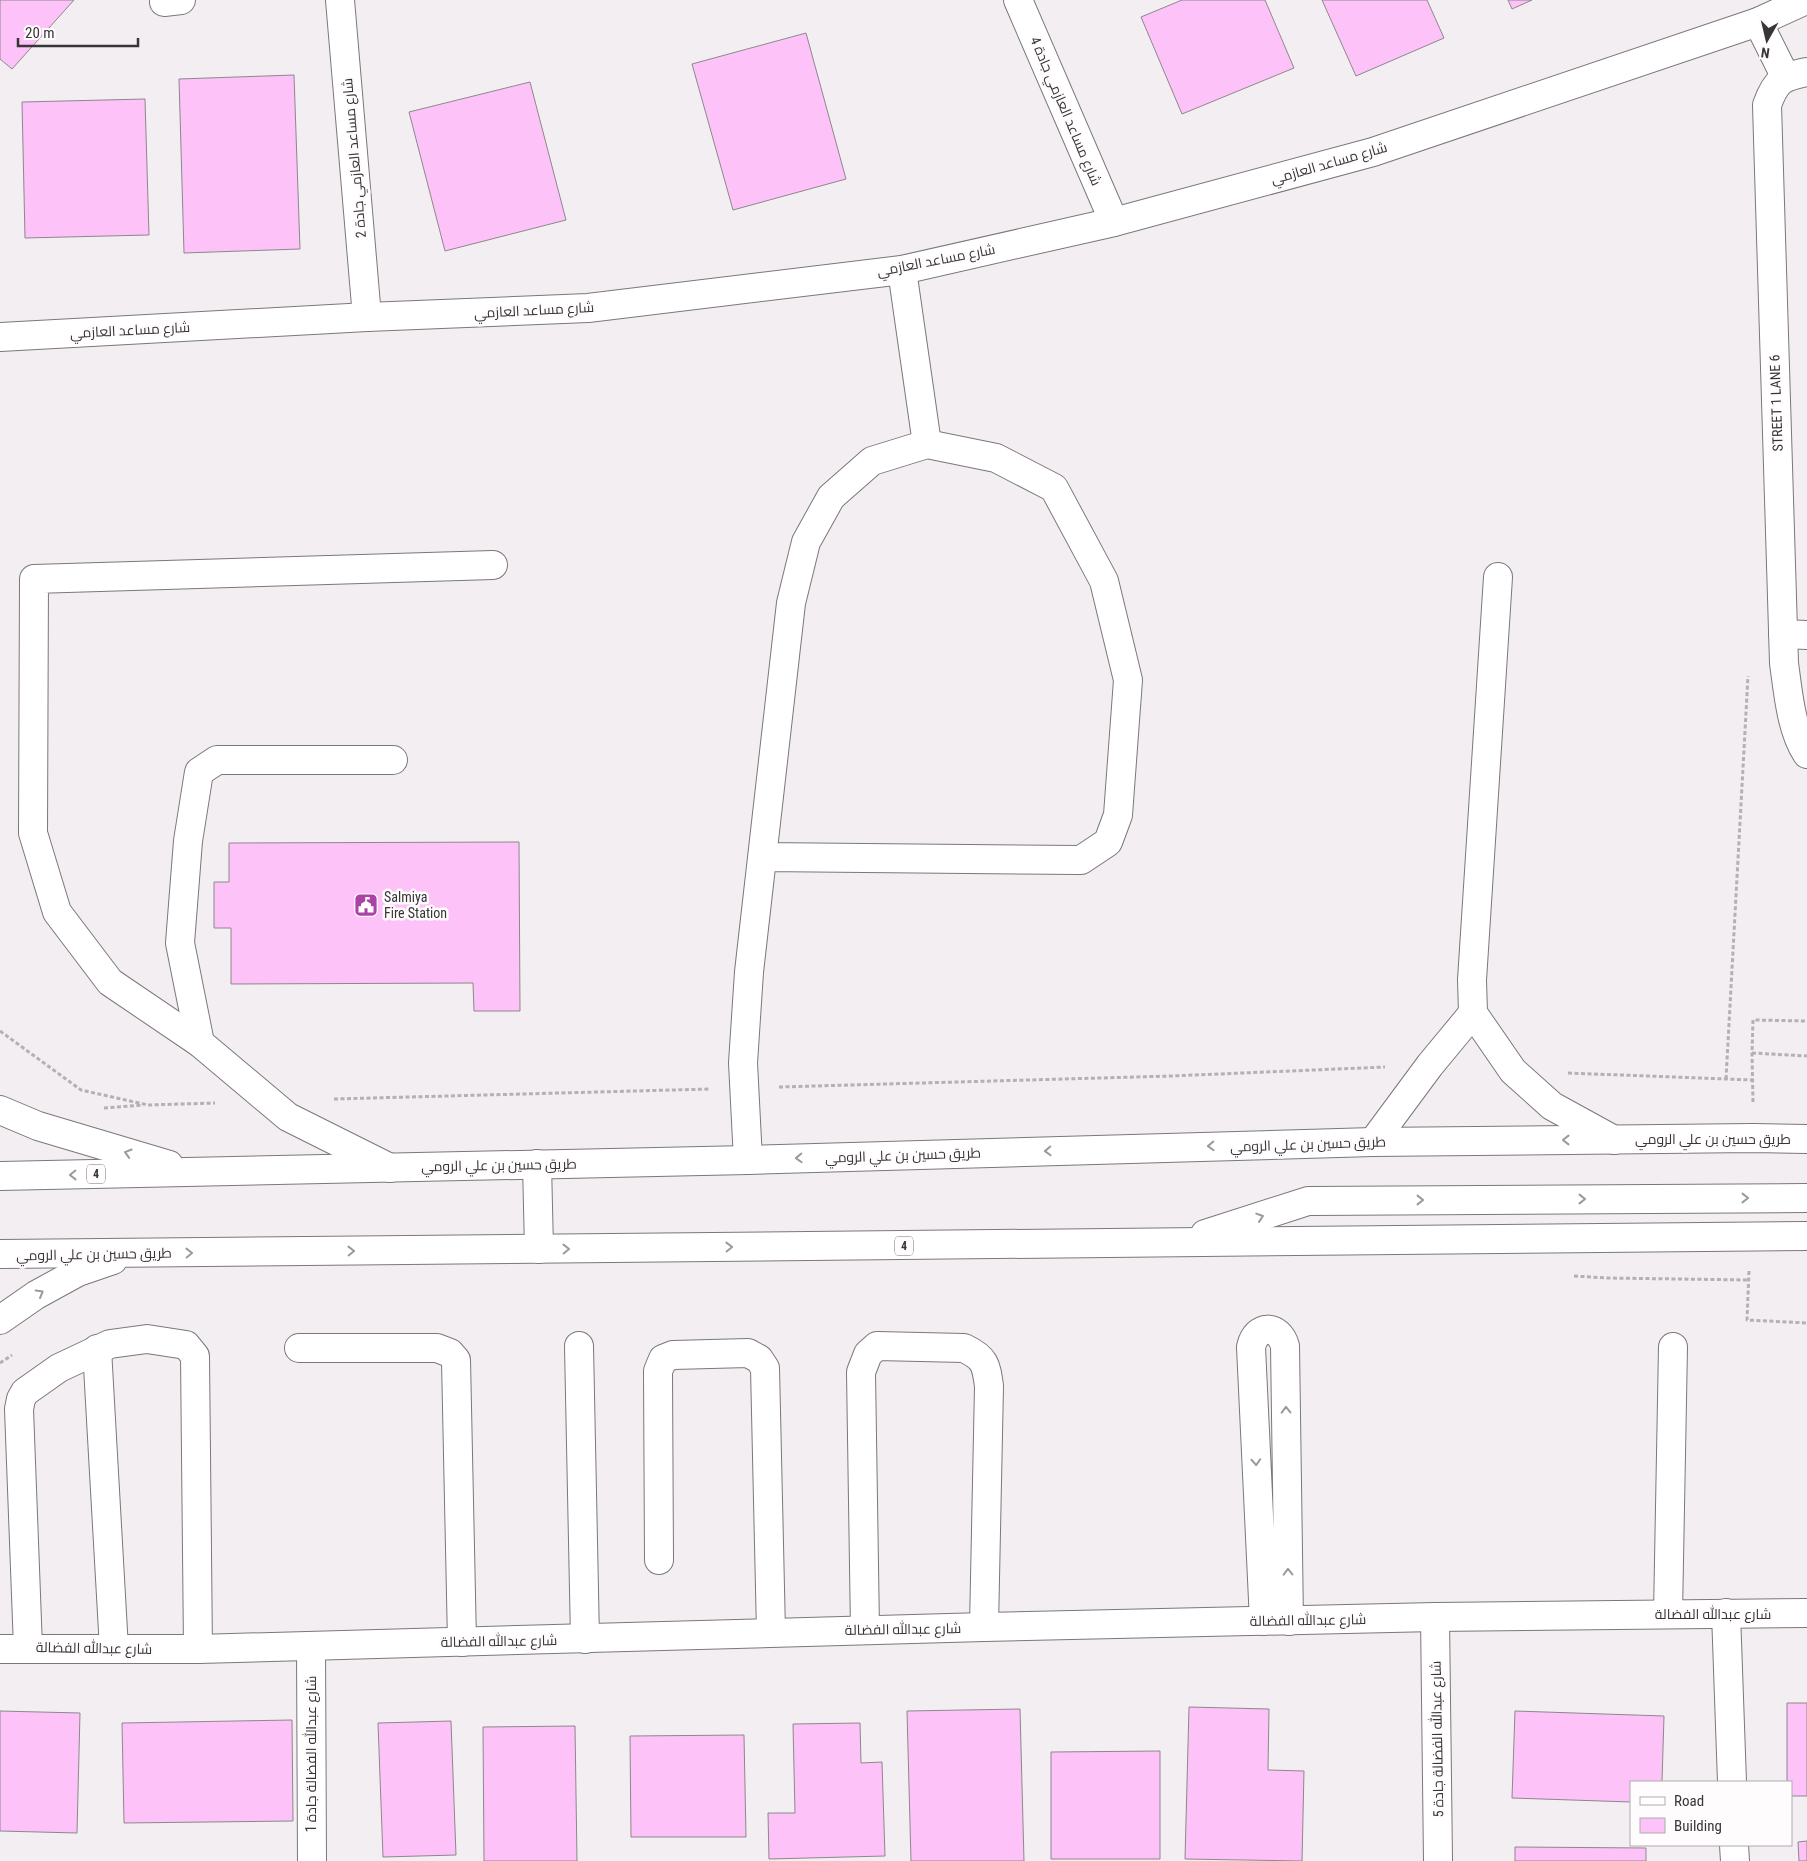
<svg xmlns="http://www.w3.org/2000/svg" width="1807" height="1861" font-family="'Roboto Condensed',Cairo,sans-serif">
	<rect width="100%" height="100%" fill="#f3eef2"/>
	<g fill="#fdc2f7" stroke="#8c888c">
		<path d="M0 0H74L12 69 0 59Z"/>
		<path d="M1182 0H1265L1294 68 1182 114 1141 17Z"/>
		<path d="M1322 0H1427L1444 38 1356 76Z"/>
		<path d="M1508 0H1532L1512 9Z"/>
		<path d="M806 33 846 179 733 210 692 64Z"/>
		<path d="M294 75 300 249 184 253 179 79Z"/>
		<path d="M530 82 566 220 445 251 409 112Z"/>
		<path d="M145 99 149 235 25 238 22 102Z"/>
		<path d="M519 842 520 1011H474L473 983 231 984V928H214V882H229V843Z"/>
		<path d="M1787 1703H1807V1796H1791V1782H1787Z"/>
		<path d="M1189 1707 1269 1709 1268 1770 1304 1771 1302 1861 1185 1859Z"/>
		<path d="M1020 1709 1024 1861H911L907 1711Z"/>
		<path d="M0 1711 80 1713 77 1833 0 1831Z"/>
		<path d="M1515 1711 1664 1716 1662 1782H1631V1802L1512 1798Z"/>
		<path d="M292 1720 293 1821 124 1823 122 1723Z"/>
		<path d="M451 1721 456 1855 383 1857 378 1723Z"/>
		<path d="M860 1723 861 1763 882 1762 885 1856 769 1859 768 1813H795L793 1724Z"/>
		<path d="M575 1726 577 1861H484L483 1727Z"/>
		<path d="M744 1735 746 1837H631L630 1736Z"/>
		<path d="M1160 1751V1859H1051V1752Z"/>
		<path d="M1807 1841V1861H1799L1798 1842Z"/>
		<path d="M1515 1847 1646 1848V1861H1515Z"/>
	</g>
	<g fill="none" stroke-linecap="round" stroke-linejoin="round">
		<g stroke="#7b777b" stroke-width="30">
			<g id="minor">
				<path d="M340 0 367 317"/>
				<path d="M1018 0 1114 222"/>
				<path d="M164 2 181 0"/>
				<path d="M1758 22 1785 76"/>
				<path d="M1807 72C1782 77 1776 80 1767 105L1784 663C1788 692 1791 730 1807 754"/>
				<path d="M902 270 927 444"/>
				<path d="M0 337 367 317 588 308 902 270 1114 222 1373 152 1758 22 1806 0"/>
				<path d="M1498 577 1472 980 1473 1013 1513 1071 1552 1106 1614 1140"/>
				<path d="M1783 634 1807 635"/>
				<path d="M200 1043 110 982 57 912 33 833 34 579 493 565"/>
				<path d="M1373 1142 1430 1065 1473 1013"/>
				<path d="M748 1160 743 1063 749 972 791 603 806 542 831 497 872 461 927 444 996 458 1054 488 1104 581 1128 680 1118 815 1108 842 1081 860 763 857"/>
				<path d="M390 1168 288 1117 200 1043 180 943 188 841 199 772 217 760H393"/>
				<path d="M579 1346 585 1639"/>
				<path d="M299 1348H437L450 1353 456 1360 462 1642"/>
				<path d="M97 1349 114 1649"/>
				<path d="M659 1560 658 1371 663 1359 673 1355 748 1353 759 1359 765 1368 771 1632"/>
				<path d="M1726 1613 1732 1782"/>
				<path d="M1668 1614 1673 1347"/>
				<path d="M1435 1617 1438 1861"/>
				<path d="M1264 1621 1251 1347C1256 1324 1279 1324 1285 1346L1289 1621"/>
				<path d="M865 1630 861 1372 868 1354 877 1346 964 1348C985 1358 986 1364 989 1386L984 1627"/>
				<path d="M311 1647 312 1861"/>
				<path d="M28 1648 19 1409 21 1399 25 1392 59 1368 110 1344 147 1339 186 1345 195 1356 198 1649"/>
				<path d="M0 1649H198L984 1627 1435 1617 1807 1613"/>
				<path d="M1734 1845 1735 1861"/>
			</g>
		</g>
		<g stroke="#7b777b" stroke-width="30">
			<g id="highway">
				<path d="M0 1110 38 1126 169 1165"/>
				<path d="M537 1164 539 1249"/>
				<path d="M0 1176 748 1160 1373 1142 1753 1138 1807 1139"/>
				<path d="M1205 1234 1308 1201 1807 1198"/>
				<path d="M0 1254 1807 1236"/>
				<path d="M0 1320 36 1295 78 1272 113 1260"/>
			</g>
		</g>
		<g stroke="#b4b0b3" stroke-width="3" stroke-dasharray="4 2.5" stroke-linecap="butt">
			<path d="M0 1031 81 1090 148 1105 215 1103"/>
			<path d="M1752 1053 1807 1056"/>
			<path d="M1568 1073 1753 1080"/>
			<path d="M1726 1079 1748 676"/>
			<path d="M779 1087 1171 1076 1385 1067"/>
			<path d="M334 1099 710 1089"/>
			<path d="M1753 1102 1752 1053 1753 1020 1807 1021"/>
			<path d="M104 1108 143 1105"/>
			<path d="M1749 1271 1747 1320 1807 1323"/>
			<path d="M1574 1276 1608 1278 1748 1280"/>
			<path d="M0 1363 12 1355"/>
		</g>
		<use href="#minor" stroke="#fff" stroke-width="28"/>
		<use href="#highway" stroke="#fff" stroke-width="28"/>
	</g>
	<defs><path id="oneway-chevron" d="M-2-3.5L2.5 0L-2 3.5" fill="none" stroke-width="1.6" stroke-linecap="round" stroke-linejoin="round" transform="scale(1.25)"/></defs>
	<g stroke="#9b9a9b">
		<use href="#oneway-chevron" transform="translate(1566 1140) rotate(180)"/>
		<use href="#oneway-chevron" transform="translate(1211 1146) rotate(178)"/>
		<use href="#oneway-chevron" transform="translate(1048 1151) rotate(178)"/>
		<use href="#oneway-chevron" transform="translate(128 1153) rotate(-163)"/>
		<use href="#oneway-chevron" transform="translate(799 1158) rotate(178)"/>
		<use href="#oneway-chevron" transform="translate(73 1175) rotate(179)"/>
		<use href="#oneway-chevron" transform="translate(1745 1198)"/>
		<use href="#oneway-chevron" transform="translate(1582 1199)"/>
		<use href="#oneway-chevron" transform="translate(1420 1200)"/>
		<use href="#oneway-chevron" transform="translate(1260 1217) rotate(-18)"/>
		<use href="#oneway-chevron" transform="translate(729 1247) rotate(-1)"/>
		<use href="#oneway-chevron" transform="translate(566 1249) rotate(-1)"/>
		<use href="#oneway-chevron" transform="translate(351 1251) rotate(-1)"/>
		<use href="#oneway-chevron" transform="translate(189 1253) rotate(-1)"/>
		<use href="#oneway-chevron" transform="translate(40 1293) rotate(-30)"/>
		<use href="#oneway-chevron" transform="translate(1286 1410) rotate(-91)"/>
		<use href="#oneway-chevron" transform="translate(1256 1462) rotate(87)"/>
		<use href="#oneway-chevron" transform="translate(1288 1572) rotate(-91)"/>
	</g>
	<defs>
		<g id="civic-square" transform="scale(1.25)"><rect x="-9" y="-9" width="18" height="18" rx="4" fill="#ab43a6" stroke="#fffcfe"/><path d="M-.6-6.5H3V-4.5H.6V-3L4-1V1h2V6H-6V1h2V-1L-.6-3ZM-1.2 2.5V6h2.4V2.5Z" fill="#fff"/></g>
	</defs>
	<g fill-rule="evenodd">
		<use href="#civic-square" x="366" y="905"/>
	</g>
	<g text-anchor="middle" stroke-width="5" stroke-linejoin="round" paint-order="stroke">
		<g fill="#fffcfe" stroke="#737173" stroke-width="1">
			<rect x="87" y="1164.5" width="18" height="19" rx="4"/>
			<rect x="895" y="1236.5" width="18" height="19" rx="4"/>
		</g>
		<g font-size="12" font-weight="bold" fill="#373537">
			<text x="96" y="1178">4</text>
			<text x="904" y="1250">4</text>
		</g>
		<g font-size="14" fill="#373537" stroke="#fffcfe">
			<text transform="translate(1066 111) rotate(67)" y="5">شارع مساعد العازمي جادة 4</text>
			<text transform="translate(354 158) rotate(-95)" y="5">شارع مساعد العازمي جادة 2</text>
			<text transform="translate(1329 163) rotate(-16)" y="5">شارع مساعد العازمي</text>
			<text transform="translate(936 260) rotate(-11)" y="5">شارع مساعد العازمي</text>
			<text transform="translate(534 310) rotate(-3)" y="5">شارع مساعد العازمي</text>
			<text transform="translate(130 330) rotate(-3)" y="5">شارع مساعد العازمي</text>
			<text transform="translate(1776 403) rotate(-92)" y="5">STREET 1 LANE 6</text>
			<text x="1713" y="1144">طريق حسين بن علي الرومي</text>
			<text transform="translate(1308 1144) rotate(-2)" y="5">طريق حسين بن علي الرومي</text>
			<text transform="translate(903 1155) rotate(-2)" y="5">طريق حسين بن علي الرومي</text>
			<text transform="translate(499 1165) rotate(-1)" y="5">طريق حسين بن علي الرومي</text>
			<text transform="translate(94 1254) rotate(-1)" y="5">طريق حسين بن علي الرومي</text>
			<text x="1713" y="1619">شارع عبدالله الفضالة</text>
			<text transform="translate(1308 1620) rotate(-1)" y="5">شارع عبدالله الفضالة</text>
			<text transform="translate(903 1629) rotate(-1)" y="5">شارع عبدالله الفضالة</text>
			<text transform="translate(499 1641) rotate(-1)" y="5">شارع عبدالله الفضالة</text>
			<text transform="translate(94 1648) rotate(1)" y="5">شارع عبدالله الفضالة</text>
			<text transform="translate(1437 1739) rotate(-91)" y="5">شارع عبدالله الفضالة جادة 5</text>
			<text transform="translate(311 1754) rotate(-90)" y="5">شارع عبدالله الفضالة جادة 1</text>
		</g>
		<g font-size="14" fill="#373537" stroke="#fffcfe" text-anchor="start">
			<text x="384" y="902">Salmiya<tspan x="384" dy="16">Fire Station</tspan></text>
		</g>
	</g>
	<rect x="1630" y="1781" width="162" height="65" fill="#fffcfe" stroke="#afacae"/>
	<rect x="1640" y="1797" width="25" height="8" fill="#ffffff" stroke="#afacae"/>
	<text x="1674" y="1806" font-size="15" fill="#373537">Road</text>
	<rect x="1640" y="1818" width="25" height="15" fill="#fdc2f7" stroke="#afacae"/>
	<text x="1674" y="1831" font-size="15" fill="#373537">Building</text>
	<g transform="translate(1767 40) rotate(188)" stroke="#fffcfe" stroke-width="4" paint-order="stroke">
	<path d="M0-4L9 19L0 12L-9 19Z" fill="#373537"/>
	<text y="-8" font-size="14" font-weight="bold" text-anchor="middle" fill="#373537">N</text>
	</g>
	<path d="M18 38v8h120v-8" fill="none" stroke="#373537" stroke-width="2.5"/>
	<text x="25" y="38" font-size="15" fill="#373537" stroke="#fffcfe" stroke-width="4" paint-order="stroke">20 m</text>
</svg>
